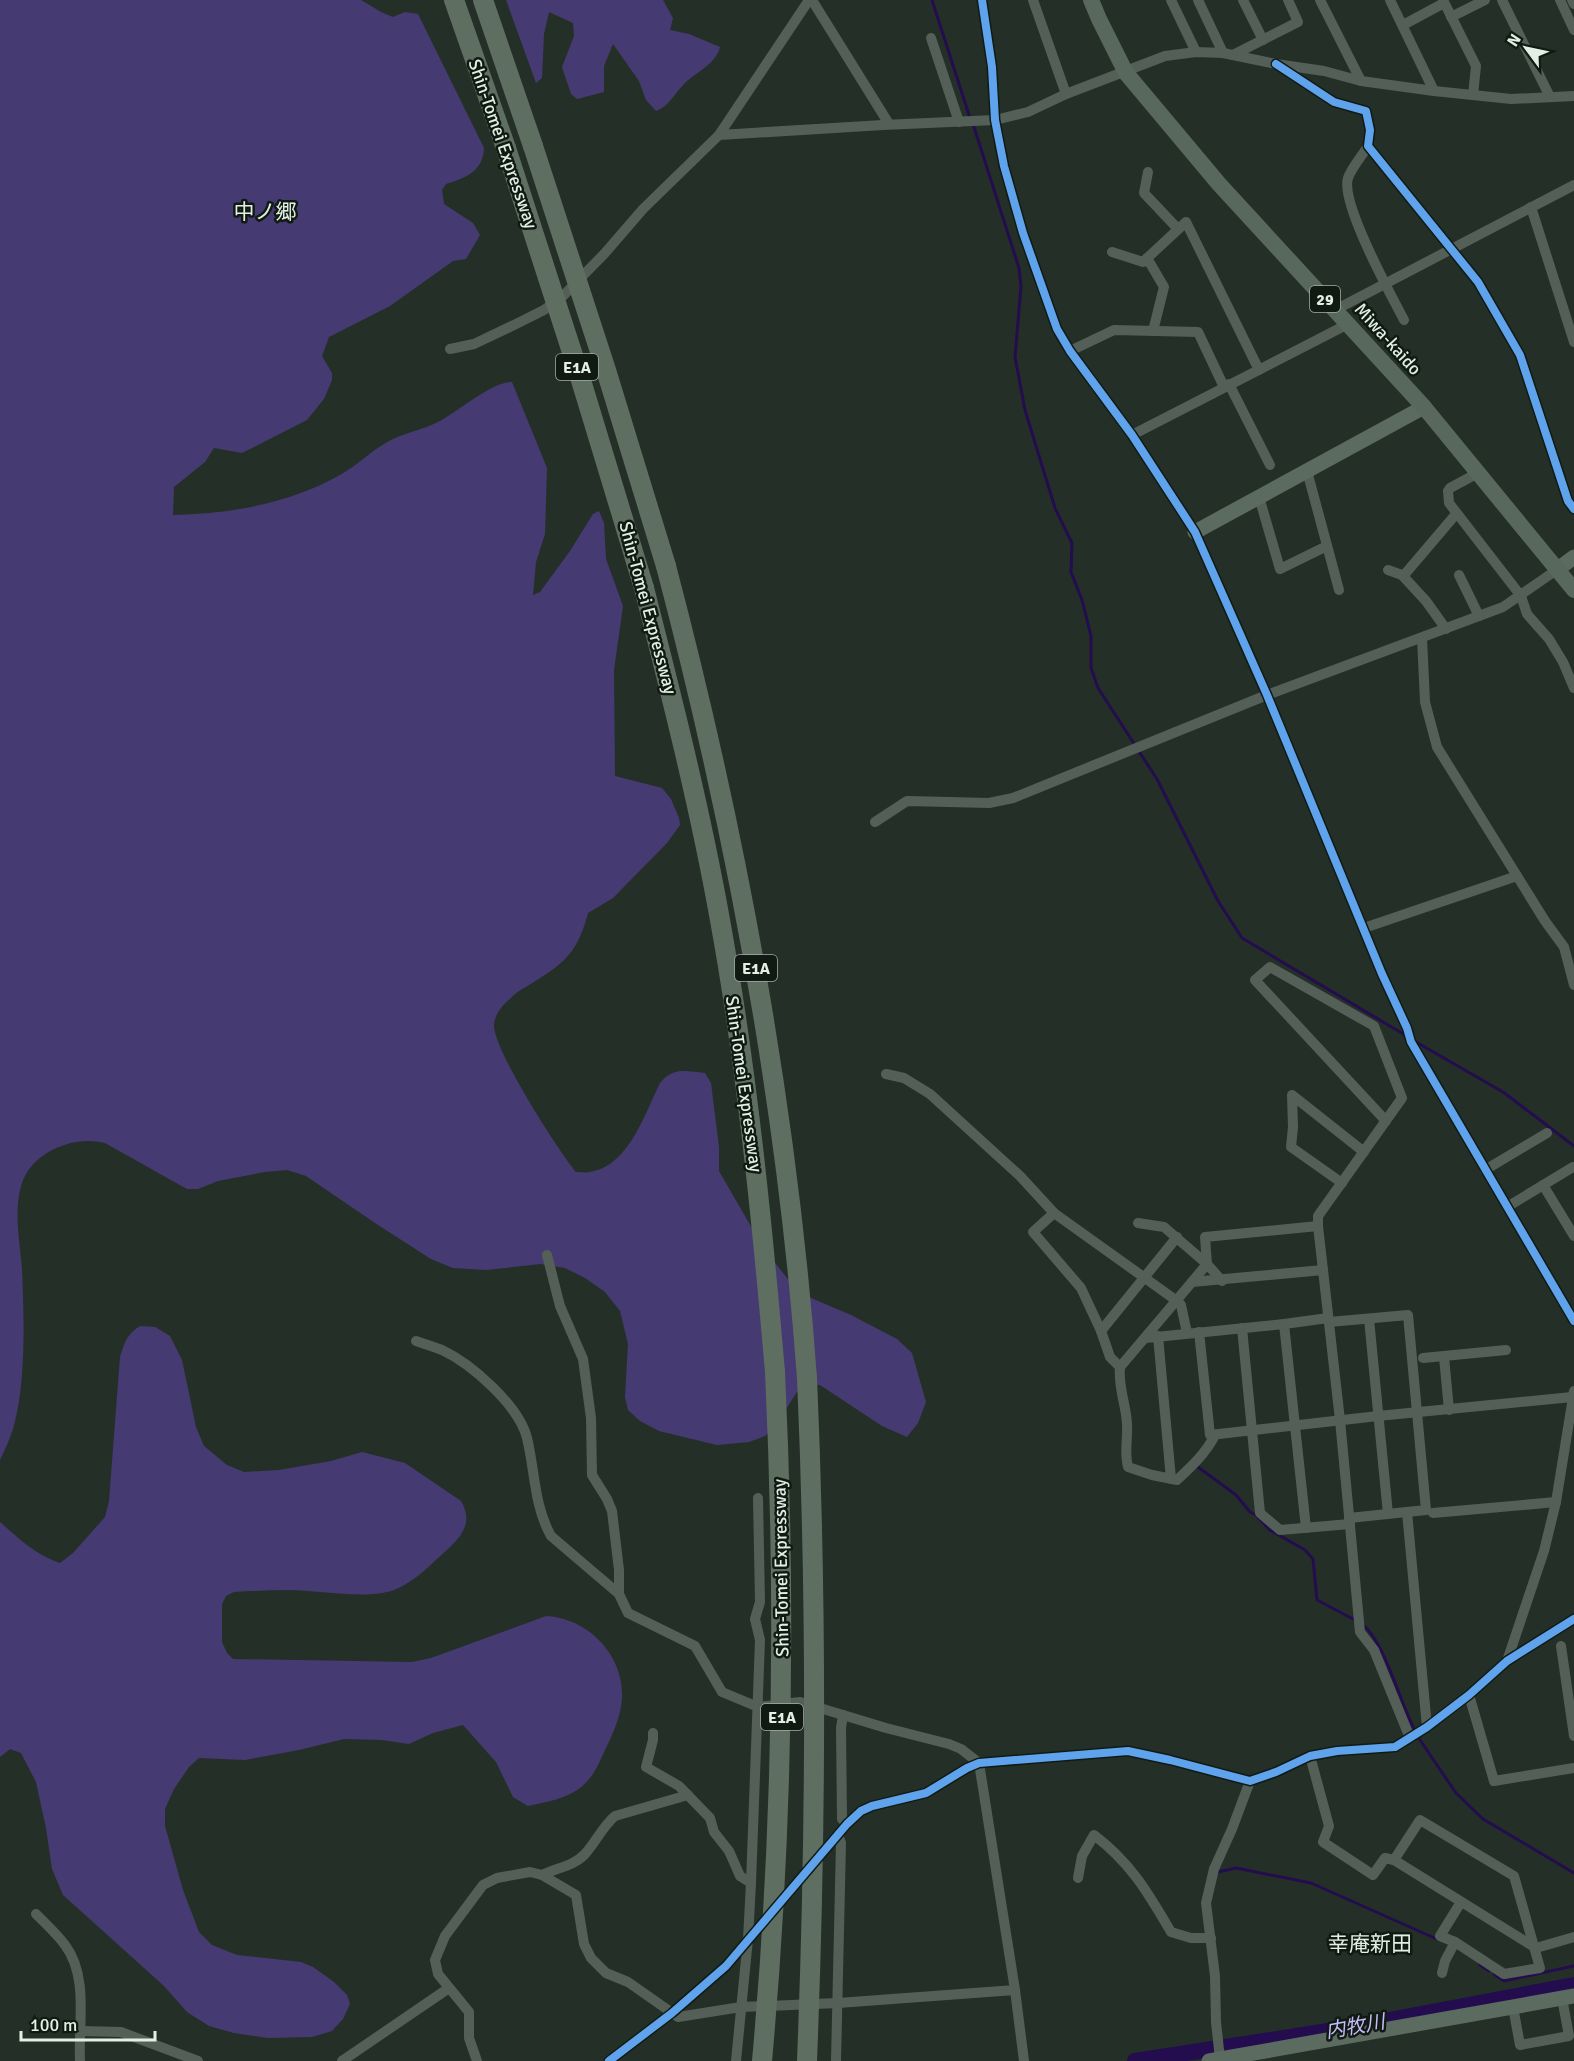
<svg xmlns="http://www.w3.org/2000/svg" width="1574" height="2061" font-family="Signika,'Noto Sans JP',sans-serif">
	<rect width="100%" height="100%" fill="#243027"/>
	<g fill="#463a72">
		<path d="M0 0H361L381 12 393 17 405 12 418 14 484 148C483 172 465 178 446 184L442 190 444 204 473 223 480 235 466 259 453 261 390 306 329 337 322 356 332 373V380L324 399 307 420 242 453 214 448 205 462 174 487 173 515C230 514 291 503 340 475 358 465 372 450 389 441 404 433 421 430 436 423 457 413 491 382 512 382L547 468 545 534 536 562 533 595 540 592 570 551 593 514 599 511 604 523 606 559 623 606 614 670 615 776 662 788 671 799 679 818 680 825 667 843 613 898 588 913C578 951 566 962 534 982 526 987 517 991 511 998 503 1004 495 1014 494 1024 491 1046 559 1152 576 1172 580 1172 586 1173 590 1172 629 1166 645 1113 660 1083 673 1067 686 1071 705 1073L711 1083 719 1147V1171L764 1249 787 1278 811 1298 851 1315 897 1339 912 1353 926 1402 918 1423 907 1437 882 1426 820 1385 810 1384 797 1392 775 1426 765 1436 749 1442 717 1445 659 1431 640 1421 628 1410 625 1397 628 1344 620 1311 605 1292 585 1278 565 1268 541 1264 486 1270 453 1268 431 1259 378 1225 306 1176 287 1170 265 1172 218 1181 198 1189H187L105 1143C75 1135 33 1151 22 1183 13 1210 20 1242 22 1270 24 1314 26 1379 15 1421 12 1435 6 1447 0 1460Z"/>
		<path d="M506 0H663L673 18 670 30 689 34 720 47C716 63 699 71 687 81 676 91 669 107 656 111L646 100 639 81 613 44 604 66V92L577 99 571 94 562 67 574 36 573 23 549 12 544 34 542 78 536 83Z"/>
		<path d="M140 1326 155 1327 170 1336 182 1360 196 1427 204 1446 227 1465 244 1472 279 1470 331 1461 362 1452 405 1463 461 1501C473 1521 463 1535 448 1549 431 1564 415 1582 394 1590 367 1600 318 1590 289 1590 271 1590 252 1591 234 1592L226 1596 222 1604V1642L227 1653 233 1659 412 1662 431 1658 546 1616C588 1618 624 1655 622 1698 621 1716 613 1734 605 1750 599 1764 592 1779 580 1788 565 1799 546 1802 528 1806L513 1797 496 1762 463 1725 433 1733 409 1744 382 1740 344 1739 299 1750 245 1760 199 1758 189 1767 174 1789 165 1809V1826L183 1890 199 1932 212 1945 237 1955 301 1962 313 1967 334 1982 347 1995 350 2004 343 2019 332 2031 312 2037 268 2038 234 2033 209 2026 187 2012 164 1986 63 1895 52 1869 46 1828 36 1782 21 1753 10 1749 0 1757V1522C19 1539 36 1555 60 1563L73 1553 105 1517 109 1501 120 1357C124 1343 127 1334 140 1326Z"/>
	</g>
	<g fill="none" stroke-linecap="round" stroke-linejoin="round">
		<g stroke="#240d4e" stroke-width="3">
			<path d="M932 0 970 118"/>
			<path d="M973 124 1019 268 1021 286 1015 357 1025 410 1055 508 1072 543 1071 572 1082 600 1091 636V668L1098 688 1135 745"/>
			<path d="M1138 750 1157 779 1218 901 1242 938 1405 1035"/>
			<path d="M1416 1042 1503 1092 1574 1146"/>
			<path d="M1198 1467 1236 1495 1250 1512 1256 1515 1270 1530 1305 1550 1313 1559 1317 1600 1355 1620"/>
			<path d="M1363 1625C1384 1641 1401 1705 1415 1731"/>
			<path d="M1418 1737 1456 1793 1483 1819 1574 1873"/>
			<path d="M1218 1872 1236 1868 1311 1883 1439 1940"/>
			<path d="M1480 1965 1489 1971"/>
			<path d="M1494 1974 1504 1981 1574 1966"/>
		</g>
		<path stroke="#240d4e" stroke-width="16" d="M1135 2061 1347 2028 1574 1985"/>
		<g stroke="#546057" stroke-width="10">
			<path d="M812 0 889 124"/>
			<path d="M982 0 992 67 995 120 1004 166 1023 233 1057 329 1070 351 1132 435 1195 532 1267 695 1382 974 1407 1028 1411 1042 1574 1321"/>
			<path d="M1033 0 1066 94"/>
			<path d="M1171 0 1196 52"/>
			<path d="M1198 0 1223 53"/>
			<path d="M1243 0 1263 40"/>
			<path d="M1320 0 1361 81"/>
			<path d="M1390 0 1434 91"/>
			<path d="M1443 0 1476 66 1473 95"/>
			<path d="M1502 0 1550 97"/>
			<path d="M1560 0 1574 30"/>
			<path d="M1572 0 1574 4"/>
			<path d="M1451 17 1485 0"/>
			<path d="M1403 25 1444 3"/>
			<path d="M931 38 959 122"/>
			<path d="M1233 55 1298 22 1288 0"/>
			<path d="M1279 66 1334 102 1366 111 1370 130 1368 146 1478 282 1520 355 1568 501 1574 509"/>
			<path d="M719 135 883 125 995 120 1028 112 1066 94 1165 56 1196 52 1223 53 1276 64 1324 71 1361 81 1434 91 1511 99 1574 96"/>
			<path d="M1368 146C1362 156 1352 167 1348 178 1340 203 1391 295 1404 320"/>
			<path d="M1148 172 1144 193 1178 229"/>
			<path d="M1531 207 1574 342"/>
			<path d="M1112 252 1143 262 1186 222 1259 370"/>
			<path d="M1147 258 1164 287 1153 331"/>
			<path d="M1335 310 1574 185"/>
			<path d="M450 349 474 344 514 325 544 310 563 296 605 253 643 209 719 135 809 0"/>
			<path d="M1070 351 1114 330 1198 332 1224 387"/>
			<path d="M1229 384 1270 465"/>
			<path d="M1132 435 1348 324"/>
			<path d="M1307 471 1339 590"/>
			<path d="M1478 473 1450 488 1448 491 1449 503 1521 596 1527 614 1549 639 1563 662 1574 688"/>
			<path d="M1259 497 1280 569 1327 546"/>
			<path d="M1388 570 1402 575 1405 574 1456 514"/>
			<path d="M1402 575 1426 601 1446 629"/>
			<path d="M1459 575 1479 616"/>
			<path d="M1422 638 1425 702 1437 747 1545 921 1564 947 1574 985"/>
			<path d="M875 822 907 801 989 803 1013 798 1267 695 1503 607 1558 569"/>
			<path d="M1364 928 1517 876"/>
			<path d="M886 1074 904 1078 930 1094 1020 1176 1054 1213 1177 1301 1181 1305 1187 1333"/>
			<path d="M1386 1121 1255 980 1270 967 1374 1026 1402 1098 1318 1216V1226L1340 1420 1360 1632 1374 1650 1410 1738"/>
			<path d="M1485 1170 1547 1133"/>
			<path d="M1342 1183 1291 1147 1293 1127 1292 1095 1364 1152"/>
			<path d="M1543 1185 1574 1236"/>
			<path d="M1507 1207 1573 1167"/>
			<path d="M1054 1213 1033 1232 1081 1288 1101 1331 1110 1357 1120 1367"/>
			<path d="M1138 1223 1164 1227 1207 1264 1222 1281"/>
			<path d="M547 1255 560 1306 583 1359 591 1418 592 1475 607 1499 612 1511 619 1570V1594"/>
			<path d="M1192 1282 1207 1264 1205 1237 1318 1226"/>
			<path d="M1369 1319 1388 1514"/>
			<path d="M1329 1322 1408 1315 1426 1510 1349 1518"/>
			<path d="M1284 1324 1306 1528"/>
			<path d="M1242 1328 1260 1513 1280 1530 1350 1524"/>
			<path d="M1101 1331 1177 1237"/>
			<path d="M1199 1332 1210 1435 1378 1416 1572 1397"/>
			<path d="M1158 1336 1171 1479"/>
			<path d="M1146 1338 1284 1324 1328 1318"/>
			<path d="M416 1341C425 1344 434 1347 442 1350 472 1364 519 1406 527 1438 535 1471 534 1506 551 1536L619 1594 628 1613 695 1646 722 1692 758 1707 800 1702 886 1728 949 1744 961 1749 979 1763 1015 1990 1024 2061"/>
			<path d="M1444 1357 1449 1410"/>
			<path d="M1423 1358 1506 1350"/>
			<path d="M1215 1435C1206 1453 1192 1466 1177 1480L1152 1475 1128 1467C1124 1452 1128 1439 1127 1424 1126 1403 1118 1389 1120 1367L1192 1282 1323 1270"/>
			<path d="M1407 1512 1427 1727"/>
			<path d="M1433 1513 1556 1502"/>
			<path d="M1561 1646 1574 1736"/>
			<path d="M1507 1661 1544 1551 1556 1502 1574 1391"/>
			<path d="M1469 1695 1494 1781 1574 1768"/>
			<path d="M843 1715 841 1728 842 1819 847 1824"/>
			<path d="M653 1733V1740L646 1767 679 1786 710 1818 714 1832 729 1851 740 1876 751 1883"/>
			<path d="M1310 1756 1329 1826 1323 1842 1373 1875 1385 1858 1394 1860 1536 1948 1574 1937"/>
			<path d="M1394 1860 1420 1820 1514 1876 1540 1968 1504 1974 1455 1942 1440 1936 1461 1902"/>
			<path d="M542 1875C556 1868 574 1866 585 1854 596 1842 602 1827 615 1816L688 1795"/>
			<path d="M1078 1878 1082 1856 1094 1835C1131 1863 1148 1893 1171 1932L1191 1938H1211"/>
			<path d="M36 1914C46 1924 57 1934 65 1945 89 1977 78 2025 80 2061"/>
			<path d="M1442 1973 1445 1961 1455 1942"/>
			<path d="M1513 2007 1520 2045 1569 2036 1562 1998"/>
			<path d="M80 2031 121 2032 198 2061"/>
			<path d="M1220 2059 1216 2022 1215 1976 1206 1903 1214 1869 1232 1829 1250 1781"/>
			<path d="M342 2061 449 1988"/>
			<path d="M477 2061 469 2038V2012L438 1974 435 1960 445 1936 483 1885 497 1878 530 1872 542 1875 576 1895 584 1944 591 1958 606 1973 628 1982 678 2017 741 2007 838 2003 1015 1990"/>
			<path d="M609 2061 672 2013 726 1966 847 1824 861 1811 872 1806 926 1793 967 1768 979 1763 1128 1751 1170 1760 1250 1781 1276 1772 1310 1756 1337 1751 1395 1747 1427 1727 1469 1695 1507 1661 1574 1619"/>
			<path d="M736 2061 748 1939 751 1883 760 1640 755 1619 760 1602 758 1498"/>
			<path d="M836 2061 841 1843 838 1835"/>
		</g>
		<g stroke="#5c6b60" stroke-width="15">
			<path d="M1195 532 1424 407"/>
			<path d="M1558 569 1574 557"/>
			<path d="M1209 2061 1574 1996"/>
		</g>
		<path stroke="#59685d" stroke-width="16" d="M1091 0 1099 19 1126 73 1219 184 1424 407 1574 590"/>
		<g stroke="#5e6f62" stroke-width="20">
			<path d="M454 0 506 148"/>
			<path d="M483 0 533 146"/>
			<path d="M666 566C736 832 787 1103 807 1378"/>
			<path d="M644 588C672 698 700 808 720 920 747 1069 762 1221 775 1372"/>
		</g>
		<g stroke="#5e6f62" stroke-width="20">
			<path d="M533 146 606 370 666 566"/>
			<path d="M506 148 580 377 644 588"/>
			<path d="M762 2061C783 1831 786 1602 775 1372"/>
			<path d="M807 2061C816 1833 817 1606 807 1378"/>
		</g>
		<g stroke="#101a13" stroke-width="11">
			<g id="cycleway">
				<path d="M982 0 992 67 995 120 1004 166 1023 233 1057 329 1070 351 1132 435 1195 532 1267 695 1382 974 1407 1028 1411 1042 1574 1321"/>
				<path d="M1276 64 1334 102 1366 111 1370 130 1368 146 1478 282 1520 355 1568 501 1574 509"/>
				<path d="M609 2061 672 2013 726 1966 847 1824 861 1811 872 1806 926 1793 967 1768 979 1763 1128 1751 1170 1760 1250 1781 1276 1772 1310 1756 1337 1751 1395 1747 1427 1727 1469 1695 1507 1661 1574 1619"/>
			</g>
		</g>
		<use href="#cycleway" stroke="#60a3ed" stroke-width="8"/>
	</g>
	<g text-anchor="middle" stroke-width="5" stroke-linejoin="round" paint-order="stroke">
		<g fill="#101a13" stroke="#a2afa5" stroke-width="1.5">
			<rect x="1310" y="286" width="30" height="26" rx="4.5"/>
			<rect x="556" y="354" width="42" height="26" rx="4.5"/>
			<rect x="735" y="955" width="42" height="26" rx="4.5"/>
			<rect x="761" y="1704" width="42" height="26" rx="4.5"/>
		</g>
		<g font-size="16" font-weight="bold" fill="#e1efe4">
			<text x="1325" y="305">29</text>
			<text x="577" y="373">E1A</text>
			<text x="756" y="974">E1A</text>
			<text x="782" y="1723">E1A</text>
		</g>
		<g font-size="18" fill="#e1efe4" stroke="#101a13">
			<text transform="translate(503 144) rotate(71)" y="6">Shin-Tomei Expressway</text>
			<text transform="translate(1388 339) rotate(48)" y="6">Miwa-kaido</text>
			<text transform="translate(648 608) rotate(75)" y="6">Shin-Tomei Expressway</text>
			<text transform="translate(744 1084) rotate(82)" y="6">Shin-Tomei Expressway</text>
			<text transform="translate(781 1568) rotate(-91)" y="6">Shin-Tomei Expressway</text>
		</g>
		<g font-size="20" font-style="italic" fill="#c6bcfb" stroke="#101a13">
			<text transform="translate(1355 2026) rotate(-10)" y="7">内牧川</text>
		</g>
		<g font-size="21" fill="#e1efe4" stroke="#101a13">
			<text x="265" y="219">中ノ郷</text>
			<text x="1370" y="1951">幸庵新田</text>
		</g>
	</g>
	<g transform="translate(1526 48) rotate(303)" stroke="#101a13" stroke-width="4.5" paint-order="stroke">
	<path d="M0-4.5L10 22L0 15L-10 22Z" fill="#e1efe4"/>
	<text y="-9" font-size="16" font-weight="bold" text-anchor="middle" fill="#e1efe4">N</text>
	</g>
	<path d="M21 2031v9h134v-9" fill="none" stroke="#e1efe4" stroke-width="3"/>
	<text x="30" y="2031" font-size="18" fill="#e1efe4" stroke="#101a13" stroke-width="4.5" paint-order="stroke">100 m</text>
</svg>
